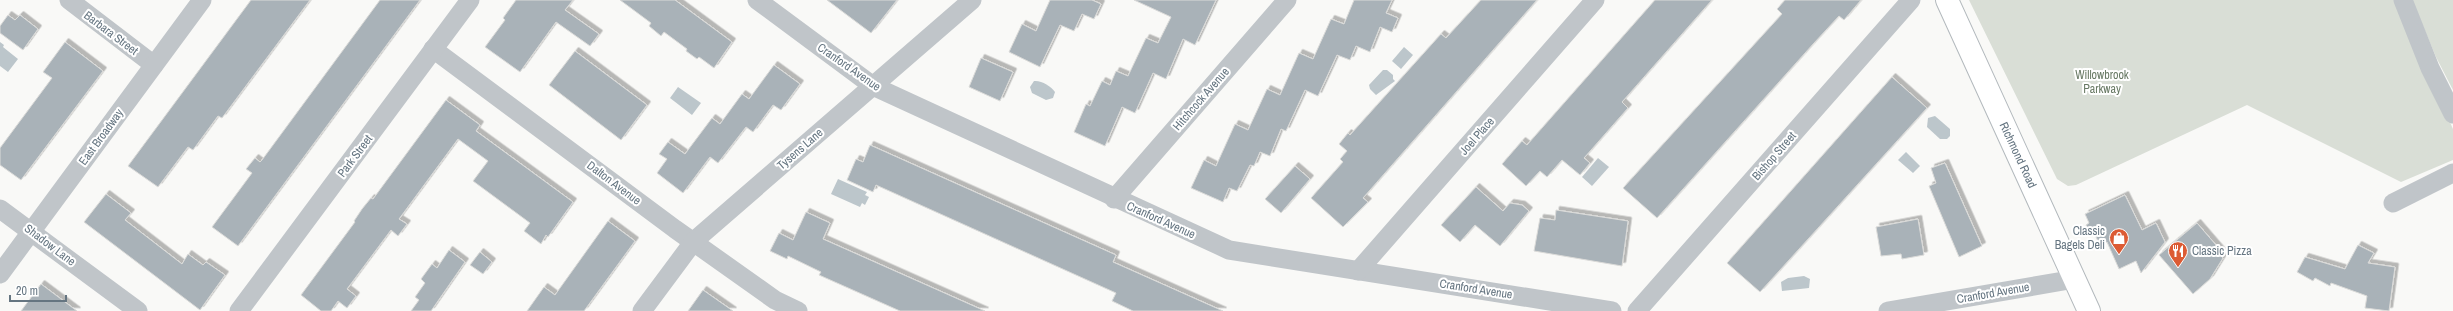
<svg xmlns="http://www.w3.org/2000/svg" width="2453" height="311" font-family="'Archivo Narrow',sans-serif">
	<defs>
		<filter id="shadow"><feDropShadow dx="3.5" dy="-3.5" stdDeviation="0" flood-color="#0004"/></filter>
	</defs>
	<rect width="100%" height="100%" fill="#f9f9f7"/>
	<g fill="#d9ded6">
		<path d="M1969 0H2395L2453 129V160L2401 182 2247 105 2076 185 2068 186 2057 179Z"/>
		<path d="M2412 0H2453V90L2436 57Z"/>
	</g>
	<g fill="#bcc6cb">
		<path d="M0 42 4 45 3 47 18 59 8 72 0 66Z"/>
		<path d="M1404 47 1413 55 1401 69 1392 61Z"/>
		<path d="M1383 70H1387L1393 75V79L1395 81 1376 95 1370 89 1369 85Z"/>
		<path d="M1034 81C1041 80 1051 86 1055 92L1053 98 1046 100 1032 93 1030 87Z"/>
		<path d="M678 87 701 103 692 115 670 98Z"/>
		<path d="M1935 116 1950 129V136L1947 139H1940L1927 127 1928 118Z"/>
		<path d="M1906 152 1920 166 1913 173 1898 160Z"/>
		<path d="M1598 158 1609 167 1592 186 1582 177Z"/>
		<path d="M838 179 867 192 865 195 869 197 865 205 862 203 860 207 831 194Z"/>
		<path d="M1804 276 1810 279 1809 288 1782 291 1781 282 1788 278Z"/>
	</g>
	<g fill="#a9b2b8" stroke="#dbdbd9" filter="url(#shadow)">
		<path d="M251 0H310L222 118 218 116 193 150 188 147 158 187 128 166Z"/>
		<path d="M380 0H420L238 246 212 227 252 173 246 169 255 158 260 162 262 160Z"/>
		<path d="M516 0H573L565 10 599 34 590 46 556 22 520 72 485 47 505 20 503 18Z"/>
		<path d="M620 0H675L732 42 714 68 699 57 697 59 686 51 687 49 664 32 661 36 649 26 651 23Z"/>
		<path d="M827 0H897L871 33Z"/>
		<path d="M1050 0H1092L1101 4 1094 19 1082 14 1074 31 1060 25 1040 67 1009 52 1022 24 1036 31Z"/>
		<path d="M1134 0H1216L1195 45 1183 39 1166 79 1153 73 1135 113 1122 107 1105 146 1074 132 1086 104 1090 106 1102 81 1110 85 1116 71 1128 76 1146 38 1158 43 1171 17Z"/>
		<path d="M1354 0H1392L1386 13 1398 18 1392 32 1380 27 1370 52 1356 46 1350 60 1337 55 1318 96 1305 90 1286 131 1281 129 1270 156 1260 152 1254 166 1250 165 1237 191 1229 188 1223 202 1191 188 1204 160 1216 166 1235 124 1248 130 1267 89 1280 95 1299 53 1313 59 1331 19 1344 24Z"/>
		<path d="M1481 0H1537L1363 198 1368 202 1343 227 1311 198 1343 162 1340 159 1347 151 1339 144 1348 133 1350 135 1441 34 1446 38Z"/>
		<path d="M1655 0H1712L1622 102 1628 108 1584 158 1590 163 1580 175 1562 160 1547 177 1540 171 1526 186 1502 164 1522 141 1527 145Z"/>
		<path d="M1785 0H1861L1844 20 1839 16 1814 43 1657 218 1623 188 1782 14 1777 9Z"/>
		<path d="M8 15 15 20 20 15 38 29 23 50 0 33V26Z"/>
		<path d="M65 42 103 71 21 180 0 165V148L52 78 43 72Z"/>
		<path d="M575 51 647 105 621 140 549 85Z"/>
		<path d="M981 58 1013 72 1000 101 969 87Z"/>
		<path d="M774 65 800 84 781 110 773 105 753 132 746 127 718 163 710 157 683 193 657 173 667 159 659 154 668 142 685 154 712 118 720 124 742 94 749 99Z"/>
		<path d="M1892 77 1927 108 1760 292 1727 263Z"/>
		<path d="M446 100 480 125 476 131 573 202 548 237 546 235 541 244 524 231 530 223 473 181 488 161 458 139 399 219 407 224 398 236 391 230 347 289 356 296 347 308 338 301 331 311H321L301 295 355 222 354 221 362 209 371 198 373 199Z"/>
		<path d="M870 145 1116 255 1113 262 1223 311H1133L1112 301 1116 293 876 185 873 192 847 180 856 159 863 162Z"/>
		<path d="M1945 163 1982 246 1959 257 1929 186 1936 183 1931 168Z"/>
		<path d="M1295 166 1310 179 1281 213 1265 199Z"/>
		<path d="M1476 187 1503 211 1510 203 1522 205 1529 211 1500 246 1475 225 1460 242 1441 225Z"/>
		<path d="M106 194 131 213 125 220 182 264 188 254 203 265 206 262 225 275 200 310 84 222Z"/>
		<path d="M2125 195 2142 230 2156 223 2165 242 2141 273 2136 261 2119 269 2107 242 2100 245 2095 235H2091L2086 225 2089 223 2085 214Z"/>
		<path d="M1556 210 1628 221 1622 266 1534 251 1540 218 1555 220Z"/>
		<path d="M806 212 830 223 823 239 985 311H900L819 275 821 272 788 256 787 259 770 251 779 233 793 240Z"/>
		<path d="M1918 219 1924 255 1902 259 1901 254 1881 256 1876 227Z"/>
		<path d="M608 221 635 241 584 311H527L544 287 555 295Z"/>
		<path d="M2197 223 2222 252 2219 254 2223 258 2210 279 2193 294 2159 255Z"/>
		<path d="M2358 245 2374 253 2368 263 2395 267 2389 311 2365 308 2367 296 2331 283 2330 286 2315 278 2313 281 2297 272 2305 257 2345 269Z"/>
		<path d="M449 250 465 262 431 311H411L419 300 415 297 425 283 421 279 432 264 437 268Z"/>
		<path d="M480 252 492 262 483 274 470 265Z"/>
		<path d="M41 284 77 311H21Z"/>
		<path d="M703 290 733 311H688Z"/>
	</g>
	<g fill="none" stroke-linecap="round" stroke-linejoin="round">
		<g stroke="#b3b9bd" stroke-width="24">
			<path id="secondary" d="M1947 0 2089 311"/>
		</g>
		<g stroke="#c0c5c9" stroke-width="19">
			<path d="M69 0 154 65"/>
			<path d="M757 0 873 86 1229 250 1612 311"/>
			<path d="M2403 0 2430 68 2453 114"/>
			<path d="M433 49 675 229 775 300 798 311"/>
			<path d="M1114 199 1287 0"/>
			<path d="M2393 203 2453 173"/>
			<path d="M0 209 138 311"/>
			<path d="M1358 271 1595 0"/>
			<path d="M0 274 202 0"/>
			<path d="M239 311 470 0"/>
			<path d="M642 311 694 241 972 0"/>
			<path d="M1637 311 1911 0"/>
			<path d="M1888 311 2075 279"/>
		</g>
		<use href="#secondary" stroke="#fff" stroke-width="22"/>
	</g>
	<defs>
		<g id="shop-pin" transform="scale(1)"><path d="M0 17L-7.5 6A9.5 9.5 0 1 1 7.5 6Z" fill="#dc5b34" stroke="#fff"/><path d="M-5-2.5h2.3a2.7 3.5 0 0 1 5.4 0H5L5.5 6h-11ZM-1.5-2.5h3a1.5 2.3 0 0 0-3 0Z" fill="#fff"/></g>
		<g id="restaurant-pin" transform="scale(1)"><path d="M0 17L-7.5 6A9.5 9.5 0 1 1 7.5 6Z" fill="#dc5b34" stroke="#fff"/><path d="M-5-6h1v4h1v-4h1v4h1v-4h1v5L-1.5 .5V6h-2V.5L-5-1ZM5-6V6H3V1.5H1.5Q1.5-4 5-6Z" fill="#fff"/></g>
	</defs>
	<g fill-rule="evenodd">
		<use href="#shop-pin" x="2119" y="238"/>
		<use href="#restaurant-pin" x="2178" y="251"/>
	</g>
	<g text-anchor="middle" stroke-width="4" stroke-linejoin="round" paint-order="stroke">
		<g font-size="12" fill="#657581" stroke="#fff">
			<text transform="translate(111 33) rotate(37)" y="4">Barbara Street</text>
			<text transform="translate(849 67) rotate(35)" y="4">Cranford Avenue</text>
			<text transform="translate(1201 99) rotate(-49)" y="4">Hitchcock Avenue</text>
			<text transform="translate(1477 136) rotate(-49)" y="4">Joel Place</text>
			<text transform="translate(101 137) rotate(-54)" y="4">East Broadway</text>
			<text transform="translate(800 149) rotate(-41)" y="4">Tysens Lane</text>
			<text transform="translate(2018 155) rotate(65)" y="4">Richmond Road</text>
			<text transform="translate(355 156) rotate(-53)" y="4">Park Street</text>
			<text transform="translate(1774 156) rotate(-49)" y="4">Bishop Street</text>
			<text transform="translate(614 183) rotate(37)" y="4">Dalton Avenue</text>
			<text transform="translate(1161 220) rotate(24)" y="4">Cranford Avenue</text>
			<text transform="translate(50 245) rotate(37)" y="4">Shadow Lane</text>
			<text transform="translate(1476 289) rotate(9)" y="4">Cranford Avenue</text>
			<text transform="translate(1993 293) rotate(-10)" y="4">Cranford Avenue</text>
		</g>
		<g font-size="12" fill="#687964" stroke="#fff">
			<text x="2102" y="79">Willowbrook<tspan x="2102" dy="14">Parkway</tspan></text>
		</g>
		<g font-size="12" fill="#657581" stroke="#fff" text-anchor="end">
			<text x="2105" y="235">Classic<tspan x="2105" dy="14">Bagels Deli</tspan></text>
			<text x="2192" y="255" text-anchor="start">Classic Pizza</text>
		</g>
	</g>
	<path d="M10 295v6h56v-6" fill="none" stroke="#657581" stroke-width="2"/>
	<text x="16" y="295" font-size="12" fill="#657581" stroke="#ffffff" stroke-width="3" paint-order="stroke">20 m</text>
</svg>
